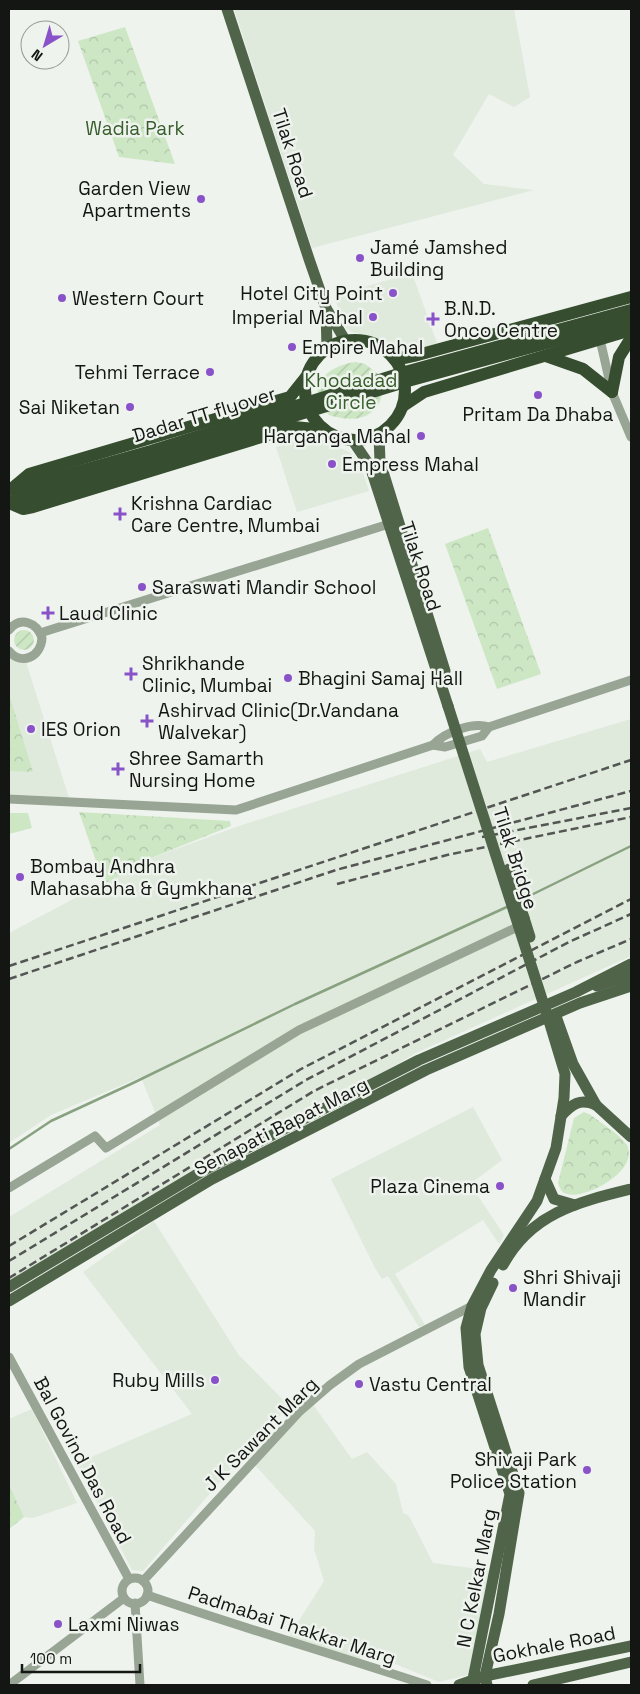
<svg xmlns="http://www.w3.org/2000/svg" width="640" height="1694" font-family="'Space Grotesk',sans-serif">
	<defs>
		<pattern id="park-crowns" width="20" height="18" patternUnits="userSpaceOnUse" patternTransform="scale(1.25)"><rect width="20" height="18" fill="#cde7c5"/><path d="M2 6a3 3 0 1 1 6 0M12 15a3 3 0 1 1 6 0" fill="none" stroke="#afc5a8"/></pattern>
		<pattern id="garden-furrows" width="10" height="10" patternUnits="userSpaceOnUse" patternTransform="scale(1.25)"><rect width="10" height="10" fill="#cde7c5"/><path d="M-1 1l2-2M0 10L10 0M9 11l2-2" fill="none" stroke="#afc5a8"/></pattern>
	</defs>
	<rect width="100%" height="100%" fill="#eef3ed"/>
	<g fill="#dfe9dc">
		<path d="M234 9H514L530 97 514 107 489 94 453 155 484 184 534 190 312 248Z"/>
		<path d="M412 273 437 343 408 353 399 351 375 337 352 332 346 328 334 296Z"/>
		<path d="M309 438 323 440 349 452 359 461 369 491 297 512 276 447Z"/>
		<path d="M9 657 26 662 69 798 9 794Z"/>
		<path d="M631 719V956L416 1053 9 1293V1217L160 1125 141 1077 51 1115 9 1143V933L151 858 242 825 480 749 487 762Z"/>
		<path d="M473 1107 502 1160 470 1184 504 1235 499 1244 483 1220 395 1274 425 1325 419 1327 388 1276 382 1279 375 1268 331 1179Z"/>
		<path d="M154 1221 238 1354 289 1406 237 1462 143 1571 132 1570 77 1463 192 1414 83 1272Z"/>
		<path d="M312 1403 352 1459 367 1452 396 1484 403 1513 409 1516 433 1563 493 1571 468 1675 439 1682 366 1652 359 1659 288 1638 324 1581 314 1549 315 1531 253 1463Z"/>
		<path d="M32 1409 77 1503 33 1518 24 1517 9 1529V1419Z"/>
	</g>
	<g fill="url(#park-crowns)">
		<path d="M125 27 175 164 119 157 78 41Z"/>
		<path d="M488 528 541 674 497 689 445 544Z"/>
		<path d="M9 694 33 772 9 771Z"/>
		<path d="M79 812 230 821 231 826 151 858 104 884Z"/>
		<path d="M584 1112 591 1115C602 1124 618 1133 627 1145 640 1172 583 1200 567 1194 562 1193 560 1189 558 1183L574 1118Z"/>
		<path d="M9 1485 24 1517 9 1529Z"/>
	</g>
	<g fill="url(#garden-furrows)">
		<path d="M356 362 365 364 382 377C387 413 362 426 329 415 303 390 326 365 356 362Z"/>
		<circle cx="24" cy="640" r="10"/>
	</g>
	<path fill="#cde7c5" d="M9 813H28L32 828 9 834Z"/>
	<g fill="none" stroke-linecap="round" stroke-linejoin="round">
		<g stroke="#88a280" stroke-width="2.5">
			<path d="M523 899 631 846"/>
			<path d="M9 1149 51 1121 131 1084 295 1004 509 906"/>
		</g>
		<g stroke="#98a494" stroke-width="9">
			<path d="M599 335 612 392 631 437"/>
			<path d="M9 630C20 616 37 622 42 638 41 657 21 666 9 651"/>
			<path d="M40 633 389 524"/>
			<path d="M433 745C445 732 472 722 489 727"/>
			<path d="M9 799 236 810 433 745 445 747 482 736 489 727 631 680"/>
			<path d="M9 1188 95 1136 106 1148 299 1030 524 924"/>
			<path d="M9 1357 129 1579"/>
			<circle cx="135" cy="1591" r="13"/>
			<path d="M143 1581 300 1411 330 1385 359 1364 472 1306"/>
			<path d="M147 1595C240 1627 333 1654 427 1685"/>
			<path d="M135 1603 140 1685"/>
			<path d="M9 1685 124 1598"/>
		</g>
		<g stroke="#4f6449" stroke-width="11">
			<path d="M227 9 309 259 326 308 345 340"/>
			<path d="M326 310 327 348"/>
			<path d="M379 435 380 462 445 671"/>
			<path d="M353 441 370 466 448 706"/>
			<path d="M524 918 530 937"/>
			<path d="M597 986 631 975"/>
			<path d="M557 1019 573 1064 596 1105"/>
			<path d="M561 1116C572 1104 580 1098 596 1105L631 1137"/>
			<path d="M545 1179 554 1199 575 1205"/>
			<path d="M503 1265C531 1213 578 1202 631 1189"/>
			<path d="M9 1287 206 1169 419 1060 576 992 631 964"/>
			<path d="M9 1301 212 1179 426 1070 580 1003 631 986"/>
			<path d="M459 1685 485 1676 631 1646"/>
			<path d="M475 1685 473 1679 510 1494 469 1367 466 1328 472 1306 491 1270 537 1201 556 1148 564 1098 565 1074 549 1021"/>
			<path d="M487 1685 485 1676 499 1614 519 1493 478 1365 475 1334 481 1308 493 1283"/>
			<path d="M533 1685 631 1662"/>
		</g>
		<g stroke="#364d2f" stroke-width="12">
			<circle cx="355" cy="390" r="50"/>
			<path d="M391 355 405 358 414 356 631 297"/>
			<path d="M546 356 583 369 612 392"/>
			<path d="M612 392 619 357 631 338"/>
			<path d="M403 406 424 392 631 330"/>
			<path d="M14 489 48 480"/>
			<path d="M10 490 29 474 290 397 306 377"/>
			<path d="M9 502 50 491"/>
			<path d="M9 503 23 509 33 507 294 427 325 430"/>
		</g>
		<g stroke="#545653" stroke-width="2.5" stroke-dasharray="8 4" stroke-linecap="butt">
			<path d="M482 837 631 808"/>
			<path d="M337 884 447 855 631 817"/>
			<path d="M9 966 631 760"/>
			<path d="M9 979 336 870 631 791"/>
			<path d="M9 1246 301 1069 631 899"/>
			<path d="M9 1261 306 1080 569 942 631 914"/>
			<path d="M9 1278 314 1091 577 962 631 939"/>
		</g>
		<g stroke="#4f6449" stroke-width="11">
			<path d="M448 706 549 1021"/>
			<path d="M509 869 524 918"/>
		</g>
		<g stroke="#364d2f" stroke-width="12">
			<path d="M48 480 151 451 405 372 631 310"/>
			<path d="M50 491 408 381 631 320"/>
		</g>
	</g>
	<g fill="#8952c9" stroke="#eef3ed" stroke-width="2">
		<circle cx="201" cy="199" r="5"/>
		<circle cx="360" cy="258" r="5"/>
		<circle cx="393" cy="293" r="5"/>
		<circle cx="62" cy="298" r="5"/>
		<circle cx="373" cy="317" r="5"/>
		<path d="M430.5 311.5h5v5h5v5h-5v5h-5v-5h-5v-5h5z"/>
		<circle cx="292" cy="347" r="5"/>
		<circle cx="210" cy="372" r="5"/>
		<circle cx="538" cy="395" r="5"/>
		<circle cx="130" cy="407" r="5"/>
		<circle cx="421" cy="436" r="5"/>
		<circle cx="332" cy="464" r="5"/>
		<path d="M117.5 506.5h5v5h5v5h-5v5h-5v-5h-5v-5h5z"/>
		<circle cx="142" cy="587" r="5"/>
		<path d="M45.5 605.5h5v5h5v5h-5v5h-5v-5h-5v-5h5z"/>
		<path d="M128.5 666.5h5v5h5v5h-5v5h-5v-5h-5v-5h5z"/>
		<circle cx="288" cy="678" r="5"/>
		<path d="M144.5 713.5h5v5h5v5h-5v5h-5v-5h-5v-5h5z"/>
		<circle cx="31" cy="729" r="5"/>
		<path d="M115.5 761.5h5v5h5v5h-5v5h-5v-5h-5v-5h5z"/>
		<circle cx="20" cy="877" r="5"/>
		<circle cx="500" cy="1186" r="5"/>
		<circle cx="513" cy="1288" r="5"/>
		<circle cx="215" cy="1380" r="5"/>
		<circle cx="359" cy="1384" r="5"/>
		<circle cx="587" cy="1470" r="5"/>
		<circle cx="58" cy="1624" r="5"/>
	</g>
	<g text-anchor="middle" stroke-width="5" stroke-linejoin="round" paint-order="stroke">
		<g font-size="19" fill="#395e2d" stroke="#eef3ed">
			<text x="135" y="135">Wadia Park</text>
			<text x="351" y="387">Khodadad<tspan x="351" dy="22">Circle</tspan></text>
		</g>
		<g font-size="19" fill="#141614" stroke="#eef3ed">
			<text transform="translate(293 153) rotate(72)" y="7">Tilak Road</text>
			<text transform="translate(204 414) rotate(-17)" y="7">Dadar TT flyover</text>
			<text transform="translate(421 566) rotate(72)" y="7">Tilak Road</text>
			<text transform="translate(516 858) rotate(72)" y="7">Tilak Bridge</text>
			<text transform="translate(281 1126) rotate(-27)" y="7">Senapati Bapat Marg</text>
			<text transform="translate(260 1434) rotate(-45)" y="7">J K Sawant Marg</text>
			<text transform="translate(83 1460) rotate(62)" y="7">Bal Govind Das Road</text>
			<text transform="translate(476 1578) rotate(-79)" y="7">N C Kelkar Marg</text>
			<text transform="translate(292 1625) rotate(18)" y="7">Padmabai Thakkar Marg</text>
			<text transform="translate(554 1644) rotate(-11)" y="7">Gokhale Road</text>
		</g>
		<g font-size="19" fill="#141614" stroke="#eef3ed" text-anchor="start">
			<text x="191" y="195" text-anchor="end">Garden View<tspan x="191" dy="22">Apartments</tspan></text>
			<text x="370" y="254">Jamé Jamshed<tspan x="370" dy="22">Building</tspan></text>
			<text x="383" y="300" text-anchor="end">Hotel City Point</text>
			<text x="72" y="305">Western Court</text>
			<text x="444" y="315">B.N.D.<tspan x="444" dy="22">Onco Centre</tspan></text>
			<text x="363" y="324" text-anchor="end">Imperial Mahal</text>
			<text x="302" y="354">Empire Mahal</text>
			<text x="200" y="379" text-anchor="end">Tehmi Terrace</text>
			<text x="120" y="414" text-anchor="end">Sai Niketan</text>
			<text x="538" y="421" text-anchor="middle">Pritam Da Dhaba</text>
			<text x="411" y="443" text-anchor="end">Harganga Mahal</text>
			<text x="342" y="471">Empress Mahal</text>
			<text x="131" y="510">Krishna Cardiac<tspan x="131" dy="22">Care Centre, Mumbai</tspan></text>
			<text x="152" y="594">Saraswati Mandir School</text>
			<text x="59" y="620">Laud Clinic</text>
			<text x="142" y="670">Shrikhande<tspan x="142" dy="22">Clinic, Mumbai</tspan></text>
			<text x="298" y="685">Bhagini Samaj Hall</text>
			<text x="158" y="717">Ashirvad Clinic(Dr.Vandana<tspan x="158" dy="22">Walvekar)</tspan></text>
			<text x="41" y="736">IES Orion</text>
			<text x="129" y="765">Shree Samarth<tspan x="129" dy="22">Nursing Home</tspan></text>
			<text x="30" y="873">Bombay Andhra<tspan x="30" dy="22">Mahasabha &amp; Gymkhana</tspan></text>
			<text x="490" y="1193" text-anchor="end">Plaza Cinema</text>
			<text x="523" y="1284">Shri Shivaji<tspan x="523" dy="22">Mandir</tspan></text>
			<text x="205" y="1387" text-anchor="end">Ruby Mills</text>
			<text x="369" y="1391">Vastu Central</text>
			<text x="577" y="1466" text-anchor="end">Shivaji Park<tspan x="577" dy="22">Police Station</tspan></text>
			<text x="68" y="1631">Laxmi Niwas</text>
		</g>
	</g>
	<rect width="640" height="1694" fill="none" stroke="#141614" stroke-width="20"/>
	<g transform="translate(45 45) rotate(218)"><circle r="24" fill="#eef3ed" stroke="#979b96"/>
	<path d="M0-4L9 19L0 12L-9 19Z" fill="#8952c9"/>
	<text y="-8" font-size="14" font-weight="bold" text-anchor="middle" fill="#141614">N</text>
	</g>
	<path d="M22 1664v8h118v-8" fill="none" stroke="#141614" stroke-width="2.5"/>
	<text x="30" y="1664" font-size="15" fill="#141614" stroke="#eef3ed" stroke-width="4" paint-order="stroke">100 m</text>
</svg>
